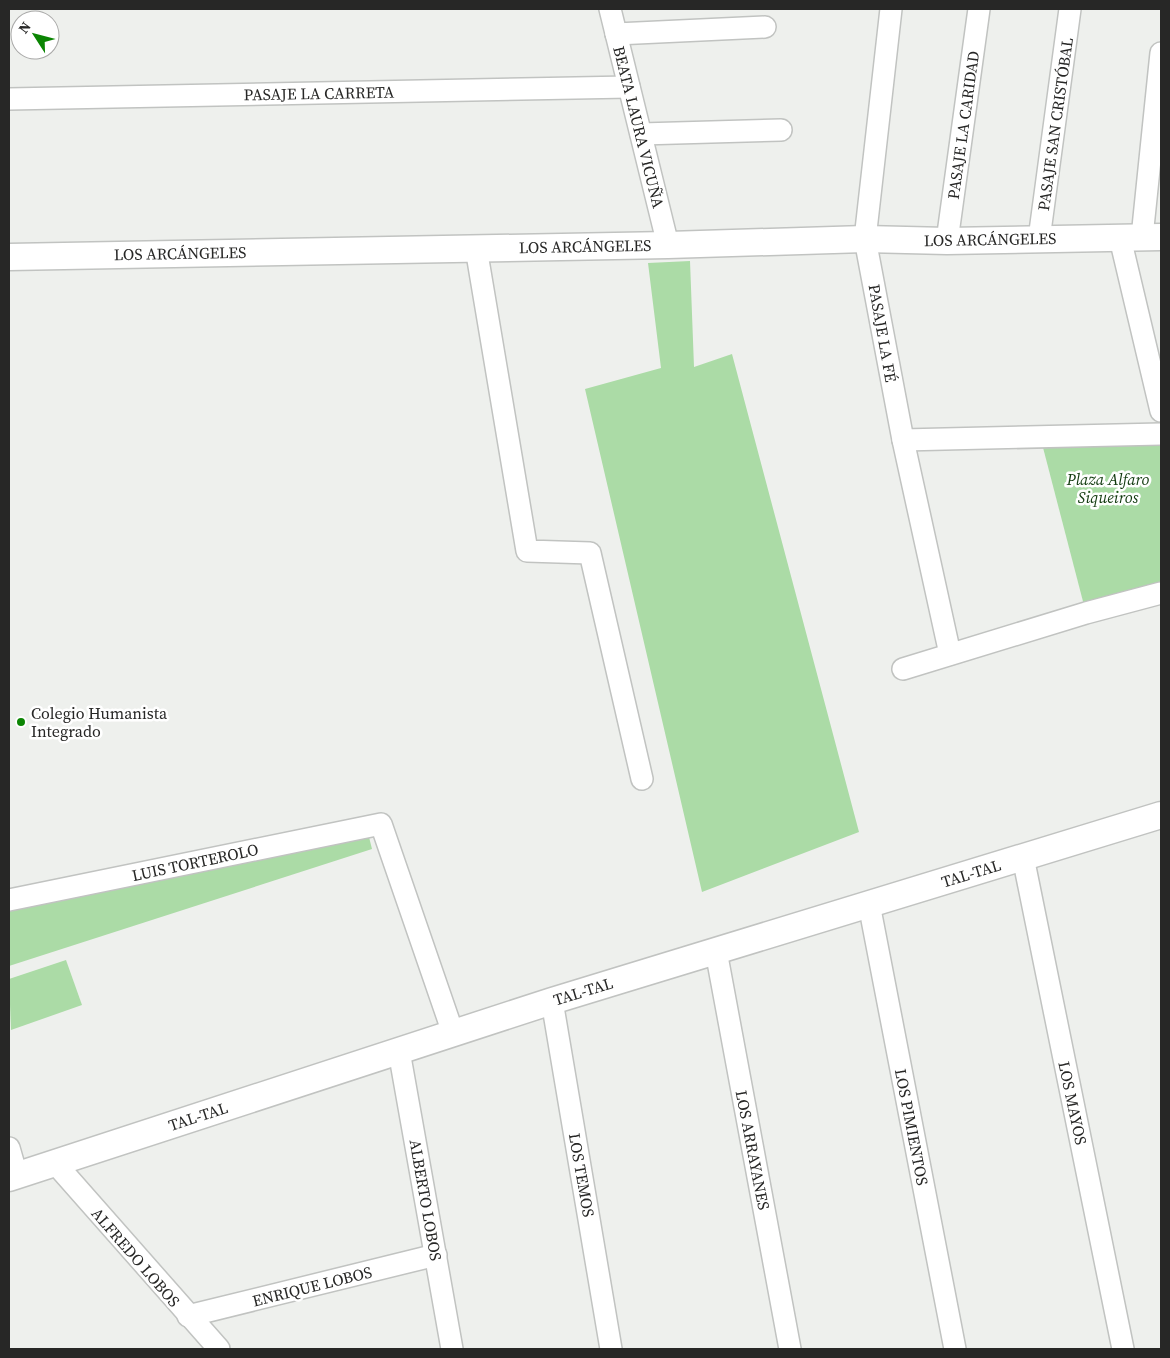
<svg xmlns="http://www.w3.org/2000/svg" width="1170" height="1358" font-family="'Source Serif 4',serif">
	<rect width="100%" height="100%" fill="#eef0ed"/>
	<g fill="#abdba6">
		<path d="M690 261 694 367 732 354 859 832 702 892 585 389 661 368 648 263Z"/>
		<path d="M1161 434V593L1086 613 1040 436Z"/>
		<path d="M369 837 372 849 9 966V907Z"/>
		<path d="M66 960 82 1005 11 1030 9 979Z"/>
	</g>
	<g fill="none" stroke-linecap="round" stroke-linejoin="round">
		<g stroke="#c1c3c1" stroke-width="24">
			<g id="minor">
				<path d="M610 9 668 245"/>
				<path d="M891 9 865 239 903 440 950 654"/>
				<path d="M616 34 765 27"/>
				<path d="M9 99 629 87"/>
				<path d="M641 134 781 130"/>
				<path d="M1142 237 1161 53"/>
				<path d="M1120 238 1161 411"/>
				<path d="M1039 239 1070 9"/>
				<path d="M947 241 979 9"/>
				<path d="M476 248 527 551 590 553 642 779"/>
				<path d="M903 440 1161 434"/>
				<path d="M903 669 1086 613 1161 593"/>
				<path d="M1023 857 1123 1349"/>
				<path d="M9 900 381 824 453 1033"/>
				<path d="M869 904 955 1349"/>
				<path d="M716 951 790 1349"/>
				<path d="M552 1001 611 1349"/>
				<path d="M399 1051 452 1349"/>
				<path d="M9 1148 17 1176"/>
				<path d="M55 1163 219 1349"/>
				<path d="M188 1316 436 1255"/>
			</g>
		</g>
		<g stroke="#c1c3c1" stroke-width="29">
			<g id="tertiary">
				<path d="M9 257 668 245 865 239 947 241 1161 237"/>
				<path d="M9 1178 552 1001 1161 815"/>
			</g>
		</g>
		<use href="#minor" stroke="#fff" stroke-width="21"/>
		<use href="#tertiary" stroke="#fff" stroke-width="26"/>
	</g>
	<circle fill="#0b8503" stroke="#fff" stroke-width="2" cx="21" cy="722" r="5"/>
	<g text-anchor="middle" stroke-width="5" stroke-linejoin="round" paint-order="stroke">
		<g font-size="16" fill="#272726" stroke="#fff">
			<text transform="translate(319 93) rotate(-1)" y="6">PASAJE LA CARRETA</text>
			<text transform="translate(1055 124) rotate(-82)" y="6">PASAJE SAN CRISTÓBAL</text>
			<text transform="translate(963 125) rotate(-82)" y="6">PASAJE LA CARIDAD</text>
			<text transform="translate(639 127) rotate(76)" y="6">BEATA LAURA VICUÑA</text>
			<text transform="translate(990 239) rotate(-1)" y="6">LOS ARCÁNGELES</text>
			<text transform="translate(585 246) rotate(-1)" y="6">LOS ARCÁNGELES</text>
			<text transform="translate(180 253) rotate(-1)" y="6">LOS ARCÁNGELES</text>
			<text transform="translate(883 333) rotate(80)" y="6">PASAJE LA FÉ</text>
			<text transform="translate(195 862) rotate(-12)" y="6">LUIS TORTEROLO</text>
			<text transform="translate(971 873) rotate(-17)" y="6">TAL-TAL</text>
			<text transform="translate(583 991) rotate(-17)" y="6">TAL-TAL</text>
			<text transform="translate(1073 1103) rotate(78)" y="6">LOS MAYOS</text>
			<text transform="translate(198 1116) rotate(-18)" y="6">TAL-TAL</text>
			<text transform="translate(912 1127) rotate(79)" y="6">LOS PIMIENTOS</text>
			<text transform="translate(753 1150) rotate(79)" y="6">LOS ARRAYANES</text>
			<text transform="translate(582 1175) rotate(80)" y="6">LOS TEMOS</text>
			<text transform="translate(426 1200) rotate(80)" y="6">ALBERTO LOBOS</text>
			<text transform="translate(136 1257) rotate(49)" y="6">ALFREDO LOBOS</text>
			<text transform="translate(312 1286) rotate(-14)" y="6">ENRIQUE LOBOS</text>
		</g>
		<g font-size="16" font-style="italic" fill="#113a0e" stroke="#fff">
			<text x="1108" y="485">Plaza Alfaro<tspan x="1108" dy="18">Siqueiros</tspan></text>
		</g>
		<g font-size="16" fill="#272726" stroke="#fff" text-anchor="start">
			<text x="31" y="719">Colegio Humanista<tspan x="31" dy="18">Integrado</tspan></text>
		</g>
	</g>
	<rect width="1170" height="1358" fill="none" stroke="#272726" stroke-width="20"/>
	<g transform="translate(35 35) rotate(306)"><circle r="24" fill="#ffffff" stroke="#a9a9a8"/>
	<path d="M0-4L9 19L0 12L-9 19Z" fill="#0b8503"/>
	<text y="-8" font-size="14" font-weight="bold" text-anchor="middle" fill="#272726">N</text>
	</g>
</svg>
